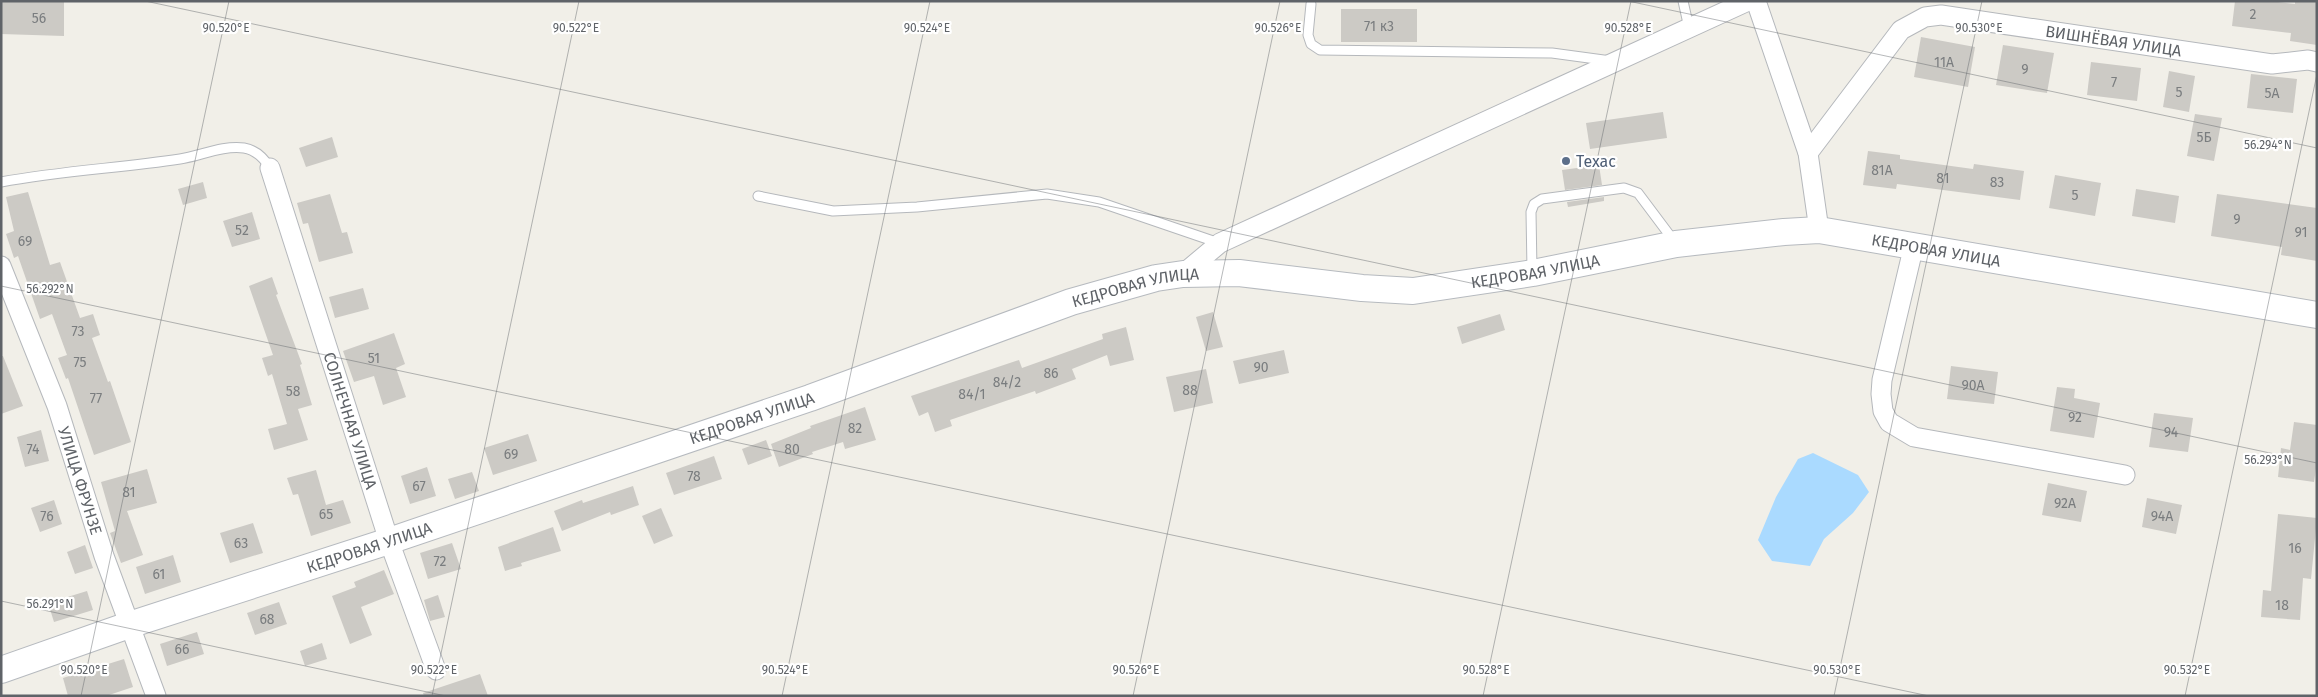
<svg xmlns="http://www.w3.org/2000/svg" width="2318" height="697" font-family="'Fira Sans',sans-serif">
	<rect width="100%" height="100%" fill="#f1efe8"/>
	<path fill="#aadaff" d="M1813 453 1858 475 1869 492 1853 513 1824 539 1810 566 1772 561 1758 540 1776 497 1798 459Z"/>
	<g fill="#cccac5">
		<path d="M1 1H64V36L1 34Z"/>
		<path d="M2235 1H2270L2295 4V1H2317V45L2290 41 2291 33 2232 26Z"/>
		<rect x="1341" y="9" width="76" height="33"/>
		<path d="M1921 37 1975 47 1968 87 1914 77Z"/>
		<path d="M2003 45 2054 53 2047 93 1996 85Z"/>
		<path d="M2091 62 2141 68 2137 101 2087 95Z"/>
		<path d="M2169 71 2195 76 2189 112 2163 107Z"/>
		<path d="M2251 74 2297 79 2293 113 2247 108Z"/>
		<path d="M1663 112 1667 138 1590 149 1586 123Z"/>
		<path d="M2195 114 2222 118 2214 161 2187 156Z"/>
		<path d="M332 137 338 157 306 167 299 148Z"/>
		<path d="M1868 151 1900 155V159L1973 169 1974 164 2024 171 2020 200 1897 184 1896 189 1863 185Z"/>
		<path d="M1599 165 1602 185 1565 190 1562 170Z"/>
		<path d="M2055 175 2101 183 2095 216 2049 208Z"/>
		<path d="M203 182 207 198 183 205 178 189Z"/>
		<path d="M2136 189 2179 196 2175 223 2132 216Z"/>
		<path d="M28 192 50 265 60 262 80 318 93 314 100 335 92 338 108 382 110 381 131 442 94 455 68 378 66 379 58 358 67 355 52 314 40 319 18 256 14 258 6 234 14 231 6 197Z"/>
		<path d="M330 194 342 233 347 232 353 253 319 262 308 223 303 224 297 203Z"/>
		<path d="M2217 194 2317 208V261L2281 255 2282 247 2211 236Z"/>
		<path d="M1604 197V201L1568 207 1567 202Z"/>
		<path d="M252 212 260 239 232 247 223 221Z"/>
		<path d="M272 277 278 294 276 295 302 364 300 365 312 405 298 409 308 440 274 450 268 429 287 424 272 374 268 376 262 358 273 355 249 286Z"/>
		<path d="M363 288 369 309 335 318 329 297Z"/>
		<path d="M1213 312 1223 347 1206 351 1196 317Z"/>
		<path d="M1500 314 1505 330 1462 344 1457 327Z"/>
		<path d="M1126 327 1134 360 1110 366 1107 355 1072 369 1076 379 1036 394 1035 391 950 420 952 426 935 432 928 412 919 416 911 396 1019 360 1022 368 1103 339 1102 334Z"/>
		<path d="M394 333 405 364 396 368 406 397 383 405 374 376 354 382 343 351Z"/>
		<path d="M1284 350 1289 373 1239 384 1233 361Z"/>
		<path d="M1 356H3L23 406 1 414Z"/>
		<path d="M1951 366 1998 372 1994 404 1947 399Z"/>
		<path d="M1206 369 1213 403 1174 412 1166 377Z"/>
		<path d="M2057 387 2075 389 2074 398 2100 403 2094 438 2050 431Z"/>
		<path d="M865 407 876 440 845 449 843 442 812 452 813 454 779 467 771 444 811 428 810 426Z"/>
		<path d="M2154 413 2193 418 2188 452 2149 447Z"/>
		<path d="M2294 422 2317 425V461L2314 482 2278 477 2281 448 2290 450Z"/>
		<path d="M41 430 49 461 25 467 17 437Z"/>
		<path d="M528 434 537 461 493 475 484 448Z"/>
		<path d="M766 440 772 456 748 465 742 449Z"/>
		<path d="M714 456 722 479 674 495 666 473Z"/>
		<path d="M427 467 436 496 410 504 401 476Z"/>
		<path d="M147 469 157 503 127 511 143 555 121 563 110 533 115 531 101 482Z"/>
		<path d="M316 470 326 505 343 500 351 523 311 536 298 494 293 495 287 478Z"/>
		<path d="M472 472 479 491 455 499 448 479Z"/>
		<path d="M2048 483 2087 491 2081 522 2042 515Z"/>
		<path d="M633 486 639 505 611 515 610 512 562 531 554 511 582 500 583 503Z"/>
		<path d="M2147 498 2182 505 2176 534 2142 527Z"/>
		<path d="M54 500 62 524 40 532 31 508Z"/>
		<path d="M661 508 673 536 654 544 642 516Z"/>
		<path d="M2278 514 2317 518 2311 579 2303 578 2300 620 2261 617 2263 590 2271 591Z"/>
		<path d="M253 523 263 553 230 563 220 533Z"/>
		<path d="M553 527 561 551 521 563 522 566 505 571 498 547Z"/>
		<path d="M452 543 461 569 428 579 420 553Z"/>
		<path d="M85 545 93 568 75 574 67 552Z"/>
		<path d="M173 555 181 582 145 594 136 567Z"/>
		<path d="M384 570 394 594 361 607 372 635 350 644 332 596 356 587 354 582Z"/>
		<path d="M87 591 93 610 54 622 48 603Z"/>
		<path d="M438 595 445 617 430 621 424 600Z"/>
		<path d="M279 602 287 624 255 635 247 613Z"/>
		<path d="M197 632 204 654 167 666 160 644Z"/>
		<path d="M322 643 327 659 305 666 300 651Z"/>
		<path d="M124 659 133 687 106 696H68L63 678Z"/>
		<path d="M480 674 488 696H424L423 693Z"/>
	</g>
	<g fill="none" stroke-linecap="round" stroke-linejoin="round">
		<g stroke="#b5b8bc" stroke-width="11">
			<g id="lane">
				<path d="M1683 1 1689 28"/>
				<path d="M1311 4 1308 35 1311 44 1320 50 1552 53 1611 61"/>
				<path d="M1 182C61 171 120 168 180 159 200 156 223 145 244 148 256 150 264 158 270 168"/>
				<path d="M758 196 833 211 917 207 1047 194 1099 202 1219 243"/>
				<path d="M1532 270 1531 212 1534 204 1542 199 1624 188 1638 193 1674 241"/>
			</g>
		</g>
		<g stroke="#b5b8bc" stroke-width="21">
			<g id="street">
				<path d="M1756 1 1808 153 1819 230"/>
				<path id="s1" d="M1808 153 1901 30 1925 17 1941 15 2272 64 2308 60 2317 62"/>
				<path id="s2" d="M270 168 389 541 436 670"/>
				<path d="M1914 245 1882 380 1881 394 1883 411 1889 422 1914 437 2125 475"/>
				<path id="s3" d="M1 266 57 406 104 556 156 696"/>
				<path d="M1183 274 1220 243 1748 1"/>
			</g>
		</g>
		<g stroke="#b6babf" stroke-width="28">
			<g id="secondary">
				<path id="s4" d="M1 670 129 625 389 541 810 398 1071 302 1156 278 1183 274 1239 273 1362 288 1413 291 1533 273 1676 244 1784 232 1819 230 2317 315"/>
			</g>
		</g>
		<use href="#lane" stroke="#fff" stroke-width="9"/>
		<use href="#street" stroke="#fff" stroke-width="19"/>
		<use href="#secondary" stroke="#fff" stroke-width="26"/>
	</g>
	<path fill="none" stroke="#5f6368" stroke-width="1" stroke-opacity="0.45" d="M145 1 2317 463M1628 1 2317 148M1 286 1929 696M1 601 446 696M81 696 229 1M432 696 579 1M782 696 930 1M1133 696 1280 1M1483 696 1631 1M1834 696 1982 1M2185 696 2317 74"/>
	<circle fill="#5c6f8a" stroke="#fff" stroke-width="2" cx="1566" cy="161" r="5"/>
	<g text-anchor="middle" stroke-width="4.5" stroke-linejoin="round" paint-order="stroke">
		<g font-size="14" fill="#7a7d7f">
			<text x="2253" y="19">2</text>
			<text x="39" y="23">56</text>
			<text x="1379" y="31">71 к3</text>
			<text x="1944" y="67">11А</text>
			<text x="2025" y="74">9</text>
			<text x="2114" y="87">7</text>
			<text x="2179" y="97">5</text>
			<text x="2272" y="98">5А</text>
			<text x="2204" y="142">5Б</text>
			<text x="1882" y="175">81А</text>
			<text x="1943" y="183">81</text>
			<text x="1997" y="187">83</text>
			<text x="2075" y="200">5</text>
			<text x="2237" y="224">9</text>
			<text x="242" y="235">52</text>
			<text x="2301" y="237">91</text>
			<text x="25" y="246">69</text>
			<text x="78" y="336">73</text>
			<text x="374" y="363">51</text>
			<text x="80" y="367">75</text>
			<text x="1261" y="372">90</text>
			<text x="1051" y="378">86</text>
			<text x="1007" y="387">84/2</text>
			<text x="1973" y="390">90А</text>
			<text x="1190" y="395">88</text>
			<text x="293" y="396">58</text>
			<text x="972" y="399">84/1</text>
			<text x="96" y="403">77</text>
			<text x="2075" y="422">92</text>
			<text x="855" y="433">82</text>
			<text x="2171" y="437">94</text>
			<text x="33" y="454">74</text>
			<text x="792" y="454">80</text>
			<text x="511" y="459">69</text>
			<text x="694" y="481">78</text>
			<text x="419" y="491">67</text>
			<text x="129" y="497">81</text>
			<text x="2065" y="508">92А</text>
			<text x="326" y="519">65</text>
			<text x="47" y="521">76</text>
			<text x="2162" y="521">94А</text>
			<text x="241" y="548">63</text>
			<text x="2295" y="553">16</text>
			<text x="440" y="566">72</text>
			<text x="159" y="579">61</text>
			<text x="2282" y="610">18</text>
			<text x="267" y="624">68</text>
			<text x="182" y="654">66</text>
		</g>
		<g font-size="16" fill="#5f6368" stroke="#fff">
			<text dy="6" stroke="none"><textPath href="#s1" startOffset="372">ВИШНЁВАЯ УЛИЦА</textPath></text>
			<text dy="6" stroke="none"><textPath href="#s4" startOffset="2008">КЕДРОВАЯ УЛИЦА</textPath></text>
			<text dy="6" stroke="none"><textPath href="#s4" startOffset="1602">КЕДРОВАЯ УЛИЦА</textPath></text>
			<text dy="6" stroke="none"><textPath href="#s4" startOffset="1198">КЕДРОВАЯ УЛИЦА</textPath></text>
			<text dy="6" stroke="none"><textPath href="#s4" startOffset="792">КЕДРОВАЯ УЛИЦА</textPath></text>
			<text dy="6" stroke="none"><textPath href="#s2" startOffset="265">СОЛНЕЧНАЯ УЛИЦА</textPath></text>
			<text dy="6" stroke="none"><textPath href="#s3" startOffset="229">УЛИЦА ФРУНЗЕ</textPath></text>
			<text dy="6" stroke="none"><textPath href="#s4" startOffset="388">КЕДРОВАЯ УЛИЦА</textPath></text>
		</g>
		<g font-size="16" fill="#4e5e75" stroke="#fff" text-anchor="start">
			<text x="1576" y="167">Техас</text>
		</g>
	</g>
	<g font-size="12" text-anchor="middle" fill="#5f6368" stroke="#fff" stroke-width="4.5" stroke-linejoin="round" paint-order="stroke">
		<text x="226" y="32">90.520°E</text>
		<text x="576" y="32">90.522°E</text>
		<text x="927" y="32">90.524°E</text>
		<text x="1278" y="32">90.526°E</text>
		<text x="1628" y="32">90.528°E</text>
		<text x="1979" y="32">90.530°E</text>
		<text x="2268" y="149">56.294°N</text>
		<text x="50" y="293">56.292°N</text>
		<text x="2268" y="464">56.293°N</text>
		<text x="50" y="608">56.291°N</text>
		<text x="84" y="674">90.520°E</text>
		<text x="434" y="674">90.522°E</text>
		<text x="785" y="674">90.524°E</text>
		<text x="1136" y="674">90.526°E</text>
		<text x="1486" y="674">90.528°E</text>
		<text x="1837" y="674">90.530°E</text>
		<text x="2187" y="674">90.532°E</text>
	</g>
	<rect width="2318" height="697" fill="none" stroke="#5f6368" stroke-width="5"/>
</svg>
